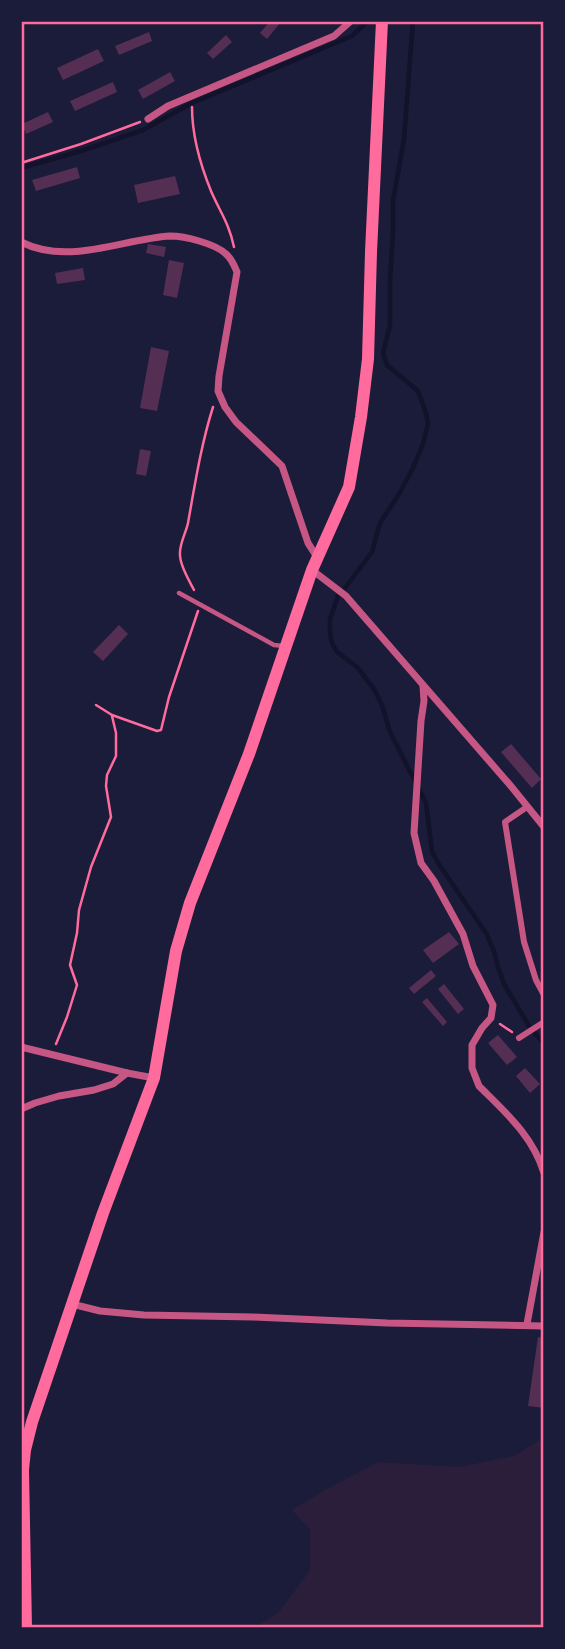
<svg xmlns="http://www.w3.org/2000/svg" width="565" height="1649" font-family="'IBM Plex Sans',sans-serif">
	<rect width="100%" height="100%" fill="#1b1b3a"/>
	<path fill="#2a1e3b" d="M544 1437V1628H254L279 1612 310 1570V1530L292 1510 325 1490 378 1462 458 1467 514 1456Z"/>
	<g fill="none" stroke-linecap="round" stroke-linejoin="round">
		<g stroke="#12122b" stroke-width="4.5">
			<path d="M21 168 81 151 143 130 192 103 352 36 368 21"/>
			<path d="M345 588 372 552 380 523 399 494 412 470 423 444 428 424 426 413 418 391 387 365 383 353 390 325V282L393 233V201L404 139 413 21"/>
			<path d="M338 596 330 619V633L332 643 337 652 357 667 374 689 382 705 390 732 426 803 432 851 438 863 486 933 494 951 498 967 504 984 529 1026 544 1044"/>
		</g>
	</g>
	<g fill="#542f53">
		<path d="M270 21 281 22 267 39 260 33Z"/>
		<path d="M149 32 152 41 119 55 115 46Z"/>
		<path d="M226 35 232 42 213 59 207 53Z"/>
		<path d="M98 49 104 61 63 80 57 68Z"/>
		<path d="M170 72 175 81 143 99 138 90Z"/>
		<path d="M113 82 117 92 75 111 70 101Z"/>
		<path d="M48 112 53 122 26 134 22 124Z"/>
		<path d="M77 167 80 178 36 191 32 180Z"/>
		<path d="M175 176 180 194 138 203 134 185Z"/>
		<path d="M148 244 166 247 164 257 146 253Z"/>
		<path d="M169 260 184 263 177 298 163 295Z"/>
		<path d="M83 268 85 280 57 284 55 273Z"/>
		<path d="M151 347 169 351 157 411 140 408Z"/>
		<path d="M140 449 151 451 146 476 136 474Z"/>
		<path d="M119 625 128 634 103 661 93 652Z"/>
		<path d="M511 744 541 779 532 788 501 752Z"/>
		<path d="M449 932 459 944 433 963 423 950Z"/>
		<path d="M431 970 436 976 414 994 409 988Z"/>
		<path d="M444 984 464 1009 458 1014 438 989Z"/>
		<path d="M427 998 447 1022 443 1026 422 1002Z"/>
		<path d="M498 1035 517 1057 507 1065 488 1043Z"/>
		<path d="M525 1068 540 1084 530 1093 516 1076Z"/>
		<path d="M538 1337 544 1338V1408L528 1406Z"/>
	</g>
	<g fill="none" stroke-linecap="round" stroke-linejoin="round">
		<g stroke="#ff6b9d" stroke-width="2.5">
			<path d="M192 107C192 137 200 164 211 191 220 212 229 223 234 247"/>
			<path d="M21 163 81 144 140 122"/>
			<path d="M194 590C189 580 180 566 180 555 179 544 186 533 188 523 195 484 201 445 213 407"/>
			<path d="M96 705 112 715 157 731 161 730 169 697 198 611"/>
			<path d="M500 1024 512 1032"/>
			<path d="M56 1044 67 1017 77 985 70 965 77 933 79 910 91 867 111 817 106 786 107 775 116 756V733L112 716"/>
		</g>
		<path stroke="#c65784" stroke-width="4.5" d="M179 593 274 645 284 646"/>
		<g stroke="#c65784" stroke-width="6">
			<path d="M527 807 505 822 524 942 536 980 544 995"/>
			<path d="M519 1038 544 1022"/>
		</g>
		<g stroke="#c65784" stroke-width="7">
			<path d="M148 119 168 106 334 36 351 21"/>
			<path d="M21 242C69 266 122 239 170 236 185 236 216 244 226 254 232 259 234 265 237 272L219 376 218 391 225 407 236 422 282 466 308 543 317 557"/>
			<path d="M312 570 346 596 510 785 544 827"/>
			<path d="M423 686 424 701 421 721 414 833 421 863 434 881 463 934 473 966 493 1005 491 1018 482 1028 472 1045V1068L479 1086C505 1112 533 1136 544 1173"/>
			<path d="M21 1047 127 1073 154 1078"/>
			<path d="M21 1109 35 1103 59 1096 94 1090 113 1084 127 1073"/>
			<path d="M72 1304 100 1311 144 1315 253 1317 387 1323 544 1326"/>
			<path d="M527 1324 544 1232"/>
		</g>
		<path stroke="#ff6b9d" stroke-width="12" d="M26 1628 23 1470 25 1450 32 1422 103 1213 154 1078 176 951 190 903 249 754 312 570 349 487 361 417 368 359 371 252 382 21"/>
	</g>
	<rect width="565" height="1649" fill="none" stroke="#1b1b3a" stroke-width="46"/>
	<rect x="23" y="23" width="519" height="1603" fill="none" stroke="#ff6b9d" stroke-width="2.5"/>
</svg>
